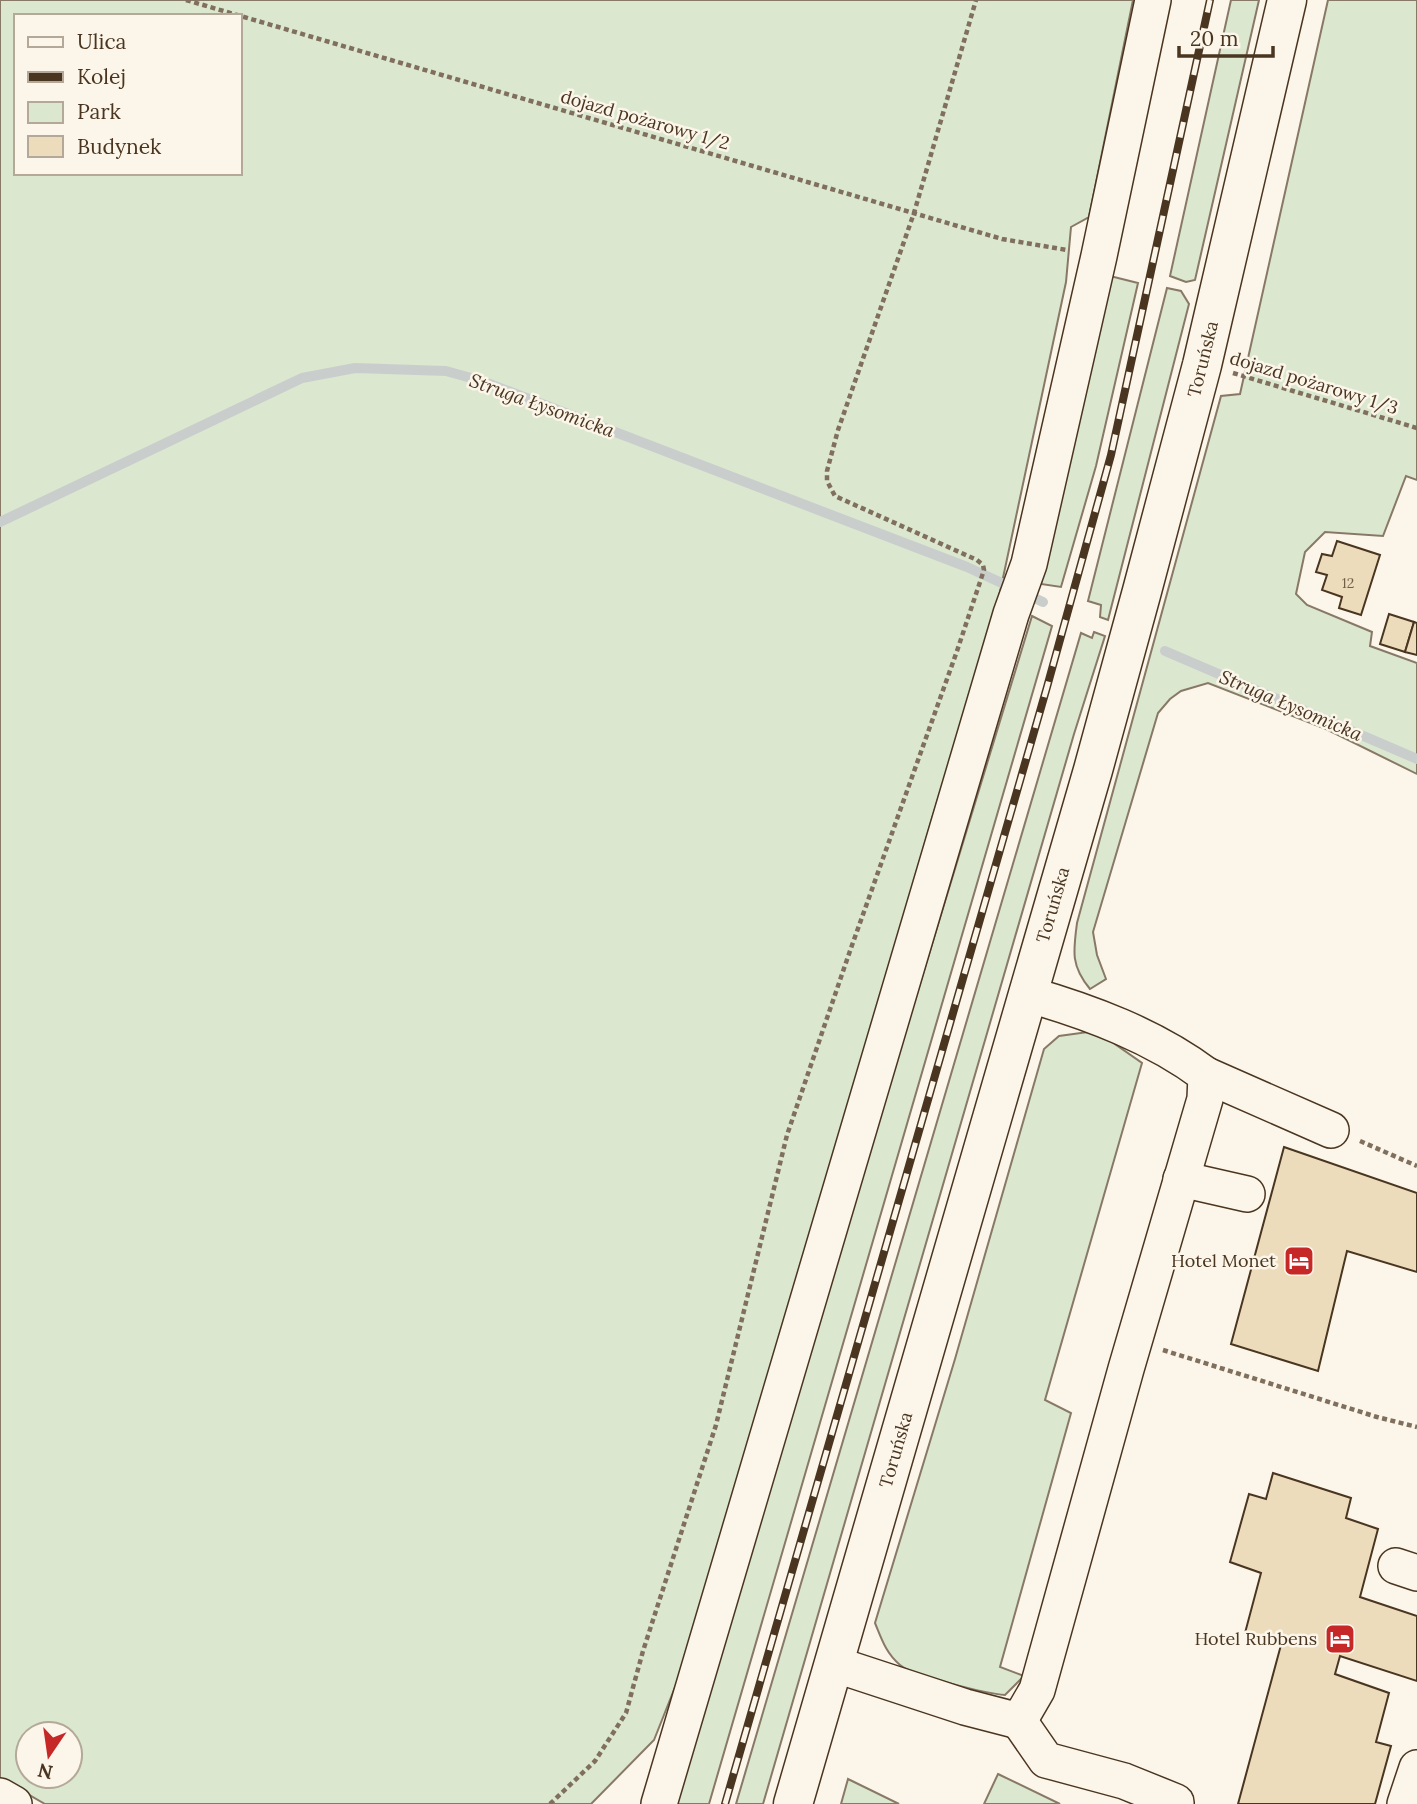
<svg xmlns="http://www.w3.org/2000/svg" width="1417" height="1804" font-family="Lora,serif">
	<rect width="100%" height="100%" fill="#fbf6e9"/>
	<g fill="#dce7d0" stroke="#887966" stroke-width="2" fill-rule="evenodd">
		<path d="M0 0H1133L1089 217 1071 227 1066 282 997 606 931 822 829 1178 683 1667 654 1740 591 1804H45L0 1778ZM16 16H240V173H16ZM28 1734H70V1776H28Z"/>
		<path d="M1231 0H1259L1195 280 1186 282 1170 276Z"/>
		<path d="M1328 0H1417V480L1406 476 1383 536 1325 532 1305 552 1296 594 1307 605 1372 632 1370 646 1417 663V774L1326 729 1208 683 1181 691 1170 699 1158 713 1093 932 1097 955 1106 979 1090 989C1071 966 1073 952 1077 923L1221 396 1240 394Z"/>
		<path d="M1106 275 1138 283 1096 466 1061 587 1041 584Z"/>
		<path d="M1167 288 1181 291 1189 304 1108 620 1100 617 1101 605 1088 601Z"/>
		<path d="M1032 616 1052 626 709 1804H670Z"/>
		<path d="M1094 632 1105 636 1074 734 763 1804H736L1081 633 1092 638Z"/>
		<path d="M1088 1032 1109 1040 1142 1063 1045 1400 1071 1413 1000 1667 1024 1676 1005 1695C988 1694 911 1675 900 1665 886 1653 882 1640 875 1623L955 1359 1044 1049 1059 1036Z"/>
		<path d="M998 1774 1060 1804H984Z"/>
		<path d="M848 1779 899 1804H841Z"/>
	</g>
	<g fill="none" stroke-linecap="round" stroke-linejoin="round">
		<g stroke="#c9cecd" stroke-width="10">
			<path d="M0 522 302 378 355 368 446 371 482 381 967 567 1043 602"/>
			<path d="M1165 651 1417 759"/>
		</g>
	</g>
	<g fill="#ecdcbc" stroke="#4a3520" stroke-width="2">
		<path d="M1337 541 1380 555 1361 615 1339 608 1342 597 1322 590 1327 575 1316 572 1322 554 1332 556Z"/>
		<path d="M1389 614 1414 622 1405 652 1380 644Z"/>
		<path d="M1414 622 1417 623V655L1405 652Z"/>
		<path d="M1284 1147 1417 1193V1272L1347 1251 1318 1371 1231 1344Z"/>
		<path d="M1273 1473 1351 1498 1346 1518 1378 1529 1360 1597 1417 1616V1681L1340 1656 1335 1674 1389 1693 1376 1742 1391 1746 1375 1804H1238L1281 1645 1245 1633 1261 1573 1230 1562 1249 1494 1266 1499Z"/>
	</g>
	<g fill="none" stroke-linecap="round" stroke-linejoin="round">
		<g stroke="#4a3520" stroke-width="38">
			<g id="minor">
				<path d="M1206 1075 1331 1130"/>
				<path d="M1181 1179 1247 1194"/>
				<path d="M1396 1566 1417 1573"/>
				<path d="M834 1664 965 1707 1019 1721 1037 1690 1126 1369 1205 1099 1206 1075C1154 1036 1090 1012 1027 994"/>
				<path d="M1019 1721 1046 1760 1124 1781 1176 1802V1804"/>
				<path d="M0 1796 14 1804"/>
				<path d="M659 1804 1011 614 1029 564 1099 256 1153 0"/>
				<path d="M1405 1804 1417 1768"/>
			</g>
		</g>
		<g stroke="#4a3520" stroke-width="41">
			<path id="major" d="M793 1804 1093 770 1142 591 1202 365 1287 0"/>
		</g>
		<g stroke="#7f6f5c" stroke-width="4.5" stroke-dasharray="5 3.5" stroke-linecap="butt">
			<path d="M186 0 1002 239 1067 250"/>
			<path d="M1233 373 1417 428"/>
			<path d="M1360 1141 1417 1166"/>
			<path d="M1163 1350 1377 1417 1417 1427"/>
			<path d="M550 1804 595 1761 626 1713 643 1651 716 1425 787 1135 851 948 957 651 984 570 983 565 977 560 835 496 827 481V471L838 430 914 213 976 0"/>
		</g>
		<use href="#minor" stroke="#fbf6e9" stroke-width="35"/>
		<use href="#major" stroke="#fbf6e9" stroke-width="38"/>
		<g stroke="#4a3520" stroke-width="8">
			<path id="rail" d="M725 1804 1047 687 1111 455 1210 0"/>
		</g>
		<use href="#rail" stroke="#fbf6e9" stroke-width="5" stroke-dasharray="16" stroke-linecap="butt"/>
	</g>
	<defs>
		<g id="hotel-square" transform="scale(1.575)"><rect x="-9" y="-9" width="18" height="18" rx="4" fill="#c62828" stroke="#fbf6e9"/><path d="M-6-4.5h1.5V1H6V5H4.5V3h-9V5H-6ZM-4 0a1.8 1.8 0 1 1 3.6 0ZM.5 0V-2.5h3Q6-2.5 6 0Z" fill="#fff"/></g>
	</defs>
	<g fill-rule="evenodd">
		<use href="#hotel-square" x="1299" y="1261"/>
		<use href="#hotel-square" x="1340" y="1639"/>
	</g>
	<g text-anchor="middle" stroke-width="5" stroke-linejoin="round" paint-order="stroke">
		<g font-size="14" fill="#725f47">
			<text x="1348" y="588">12</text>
		</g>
		<g font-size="18" fill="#4a3520" stroke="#fbf6e9">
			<text transform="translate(645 120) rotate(16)" y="6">dojazd pożarowy 1/2</text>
			<text transform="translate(1203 359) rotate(-76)" y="6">Toruńska</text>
			<text transform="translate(1314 383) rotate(17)" y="6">dojazd pożarowy 1/3</text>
			<text transform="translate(1053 905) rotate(-74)" y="6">Toruńska</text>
			<text transform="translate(896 1450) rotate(-74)" y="6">Toruńska</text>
		</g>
		<g font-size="18" fill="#4a3520" stroke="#fbf6e9" text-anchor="end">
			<text x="1276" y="1267">Hotel Monet</text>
			<text x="1317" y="1645">Hotel Rubbens</text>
		</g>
		<g font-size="19" font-style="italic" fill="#4a3520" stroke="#fbf6e9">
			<text transform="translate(542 405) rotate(20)" y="7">Struga Łysomicka</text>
			<text transform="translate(1291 705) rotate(23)" y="7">Struga Łysomicka</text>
		</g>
	</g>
	<rect x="14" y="14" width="228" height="161" fill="#fbf6e9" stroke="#b4a999" stroke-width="2"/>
	<rect x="28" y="37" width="35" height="10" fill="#fbf6e9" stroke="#b4a999" stroke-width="2"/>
	<text x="77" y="49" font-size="21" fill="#4a3520">Ulica</text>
	<rect x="28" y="72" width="35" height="10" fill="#4a3520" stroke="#b4a999" stroke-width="2"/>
	<text x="77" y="84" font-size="21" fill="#4a3520">Kolej</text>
	<rect x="28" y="102" width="35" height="21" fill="#dce7d0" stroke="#b4a999" stroke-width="2"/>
	<text x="77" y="119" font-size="21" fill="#4a3520">Park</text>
	<rect x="28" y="136" width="35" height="21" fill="#ecdcbc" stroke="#b4a999" stroke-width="2"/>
	<text x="77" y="154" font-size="21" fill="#4a3520">Budynek</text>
	<g transform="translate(49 1755) rotate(193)"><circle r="33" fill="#fbf6e9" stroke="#b4a999" stroke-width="2"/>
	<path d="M0-5L12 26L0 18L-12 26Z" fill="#c62828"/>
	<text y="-10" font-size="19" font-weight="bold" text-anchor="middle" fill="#4a3520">N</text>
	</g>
	<path d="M1179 46v10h94v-10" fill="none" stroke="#4a3520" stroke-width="3.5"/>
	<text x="1190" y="46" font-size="21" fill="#4a3520" stroke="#fbf6e9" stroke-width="5" paint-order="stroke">20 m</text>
</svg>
